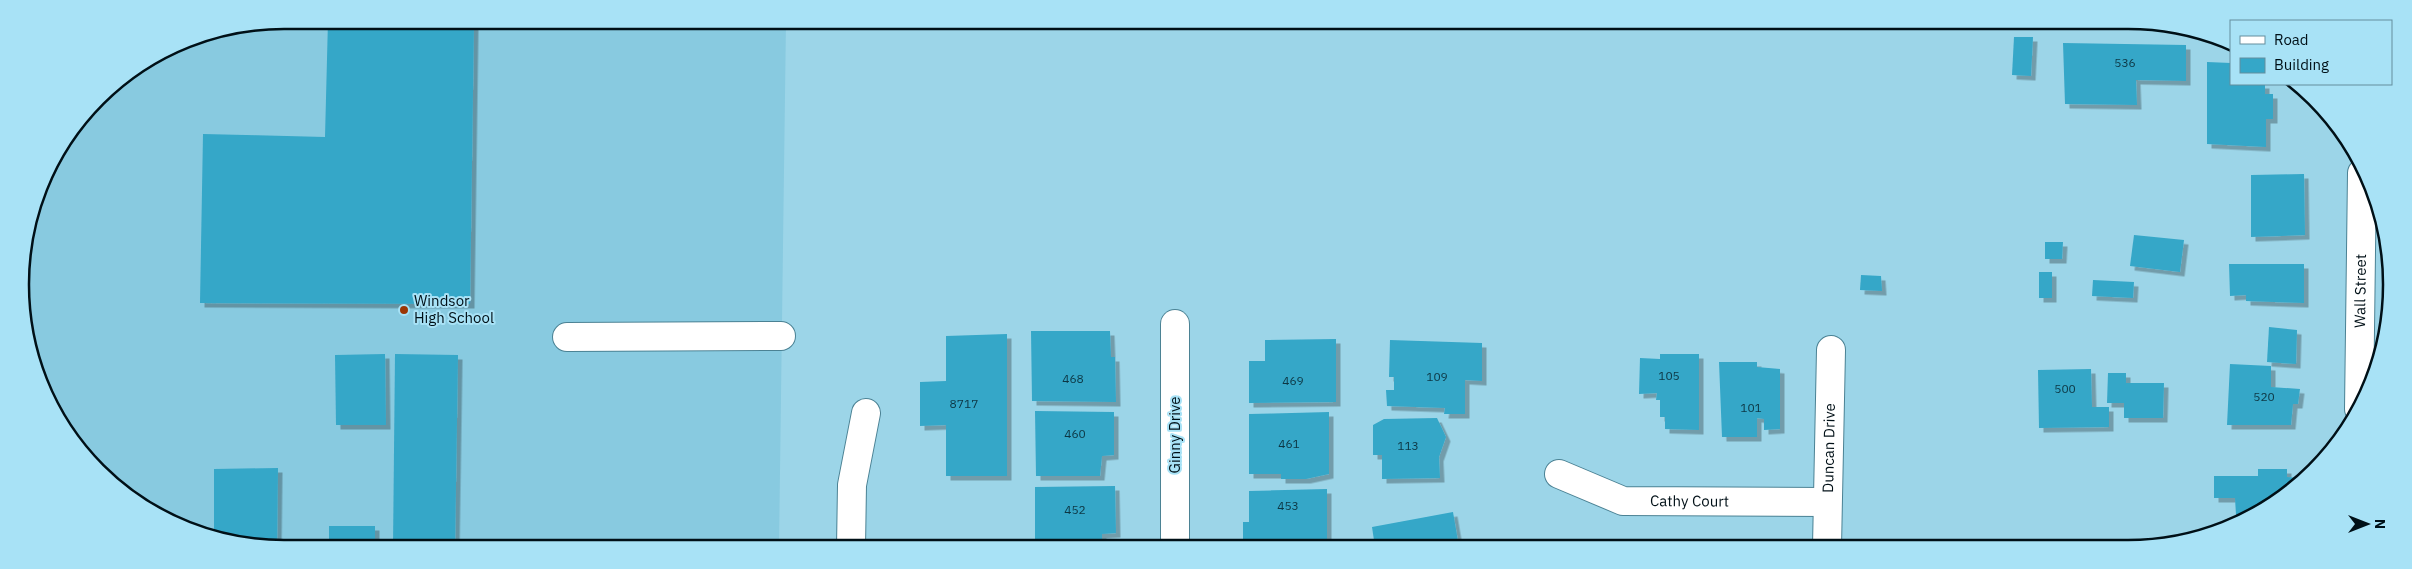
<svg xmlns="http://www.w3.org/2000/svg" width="2412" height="569" font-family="'IBM Plex Sans',sans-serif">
	<defs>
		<filter id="shadow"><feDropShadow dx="4.5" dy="4.5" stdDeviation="0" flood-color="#0004"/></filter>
	</defs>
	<rect width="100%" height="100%" fill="#9cd5e8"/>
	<path fill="#88cae0" d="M285 20 786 21 779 547H250L152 513 75 446 29 353 21 267 47 168 110 86 184 40Z"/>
	<path fill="#ed9bd0" d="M1442 21 1795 22 1796 30Z"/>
	<g fill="#35a7c8" filter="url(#shadow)">
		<path d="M328 20H474L470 304 200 303 203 134 325 137Z"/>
		<path d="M2014 37H2033L2031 76 2012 75Z"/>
		<path d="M2063 43 2186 45V81L2136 80 2137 105 2065 104Z"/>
		<path d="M2207 62 2231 63V84H2265V94H2273V119H2266V147L2207 144Z"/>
		<path d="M2304 174 2305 235 2251 237V175Z"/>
		<path d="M2134 235 2184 240 2180 272 2130 266Z"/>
		<path d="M2045 242H2063L2062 259H2045Z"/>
		<path d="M2229 264H2304V303L2246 301V295L2230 296Z"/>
		<rect x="2039" y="272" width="13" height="26"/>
		<path d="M1861 275 1881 276 1882 291 1860 290Z"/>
		<path d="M2093 280 2134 282 2133 298 2092 296Z"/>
		<path d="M2269 327 2297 330 2296 364 2267 362Z"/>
		<path d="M1031 331H1110L1111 357H1115L1116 402 1032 401Z"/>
		<path d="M1007 334V476H946V425L920 426V382L946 381V336Z"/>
		<path d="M1336 339V402L1249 403V361H1265V340Z"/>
		<path d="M1390 340 1482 343V381L1465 380V414H1444L1445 408 1387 406 1386 390H1394V377H1389Z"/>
		<path d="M385 354 386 425H336L335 355Z"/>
		<path d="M395 354 458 355 455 547H393Z"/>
		<path d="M1660 354H1699V430L1665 429V417H1660V400H1656L1657 393 1639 394 1640 358 1660 359Z"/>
		<path d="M1719 362H1757V367L1780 369V429L1764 430V419L1757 418V437H1722Z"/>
		<path d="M2230 364 2271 366V387L2300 389 2298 404H2293L2291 425H2227Z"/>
		<path d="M2091 369 2092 407H2109V427L2039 428 2038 370Z"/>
		<path d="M2108 373H2126V383H2164L2163 418H2124V403H2107Z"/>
		<path d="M1035 411 1114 412V455L1102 456 1100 476H1036Z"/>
		<path d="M1329 412V474L1306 479H1281V474H1249V414Z"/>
		<path d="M1437 418 1446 437 1439 457 1440 478 1382 479V455H1373V425L1384 419Z"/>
		<path d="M278 468 277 547H250L214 534V469Z"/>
		<path d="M2258 469H2287V477L2299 478V482L2253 515H2236L2235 498H2214V476H2258Z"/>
		<path d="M1115 486 1116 533 1102 534V547H1035V487Z"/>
		<path d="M1327 489V547H1243V522H1249V491Z"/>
		<path d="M1453 512 1459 547H1375L1372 527Z"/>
		<rect x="329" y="526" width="46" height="21"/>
	</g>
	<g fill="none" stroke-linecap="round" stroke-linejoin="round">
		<g stroke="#4b8294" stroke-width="30">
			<g id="minor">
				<path d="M567 337 781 336"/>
				<path id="s1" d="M2359 409 2362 173"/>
				<path id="s2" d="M1559 474 1623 501 1827 502"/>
				<path d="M851 547 852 485 866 413"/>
				<path d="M1175 547V324"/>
				<path id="s3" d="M1827 547 1831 350"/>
			</g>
		</g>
		<use href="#minor" stroke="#fff" stroke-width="28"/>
	</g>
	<circle fill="#9b3604" stroke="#a8e2f6" stroke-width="2" cx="404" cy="310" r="5"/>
	<g text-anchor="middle" stroke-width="4" stroke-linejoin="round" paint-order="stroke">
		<g font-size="12" fill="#0d3643">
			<text x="2125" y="67">536</text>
			<text x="1669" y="380">105</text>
			<text x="1437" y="381">109</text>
			<text x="1073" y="383">468</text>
			<text x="1293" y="385">469</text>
			<text x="2065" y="393">500</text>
			<text x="2264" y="401">520</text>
			<text x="964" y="408">8717</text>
			<text x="1751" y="412">101</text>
			<text x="1075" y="438">460</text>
			<text x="1289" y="448">461</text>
			<text x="1408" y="450">113</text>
			<text x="1288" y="510">453</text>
			<text x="1075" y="514">452</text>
		</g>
		<g font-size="15" fill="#001017" stroke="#a8e2f6">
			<text dy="5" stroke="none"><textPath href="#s1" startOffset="118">Wall Street</textPath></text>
			<text transform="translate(1175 435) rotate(-90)" y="5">Ginny Drive</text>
			<text dy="5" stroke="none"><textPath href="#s3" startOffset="99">Duncan Drive</textPath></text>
			<text dy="5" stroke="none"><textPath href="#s2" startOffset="136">Cathy Court</textPath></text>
		</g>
		<g font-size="15" fill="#001017" stroke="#a8e2f6" text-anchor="start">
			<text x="414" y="306">Windsor<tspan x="414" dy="17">High School</tspan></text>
		</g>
	</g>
	<path d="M0 0H2412V569H0ZM284 29H2128A255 255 0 0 1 2383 284V285A255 255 0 0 1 2128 540H284A255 255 0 0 1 29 285V284A255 255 0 0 1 284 29Z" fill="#a8e2f6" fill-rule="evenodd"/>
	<path fill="none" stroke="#001017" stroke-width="2.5" d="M284 29H2128A255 255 0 0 1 2383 284V285A255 255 0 0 1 2128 540H284A255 255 0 0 1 29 285V284A255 255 0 0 1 284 29Z"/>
	<rect x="2230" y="20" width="162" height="65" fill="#a8e2f6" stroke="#658e9d"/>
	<rect x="2240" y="36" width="25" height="8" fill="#ffffff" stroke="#658e9d"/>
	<text x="2274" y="45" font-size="15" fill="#001017">Road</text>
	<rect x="2240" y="58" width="25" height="15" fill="#35a7c8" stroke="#658e9d"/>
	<text x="2274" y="70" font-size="15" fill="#001017">Building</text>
	<g transform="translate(2367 524) rotate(90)" stroke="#a8e2f6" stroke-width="4" paint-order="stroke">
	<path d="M0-4L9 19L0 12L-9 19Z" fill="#001017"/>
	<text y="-8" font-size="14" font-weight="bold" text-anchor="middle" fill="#001017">N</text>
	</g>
</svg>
